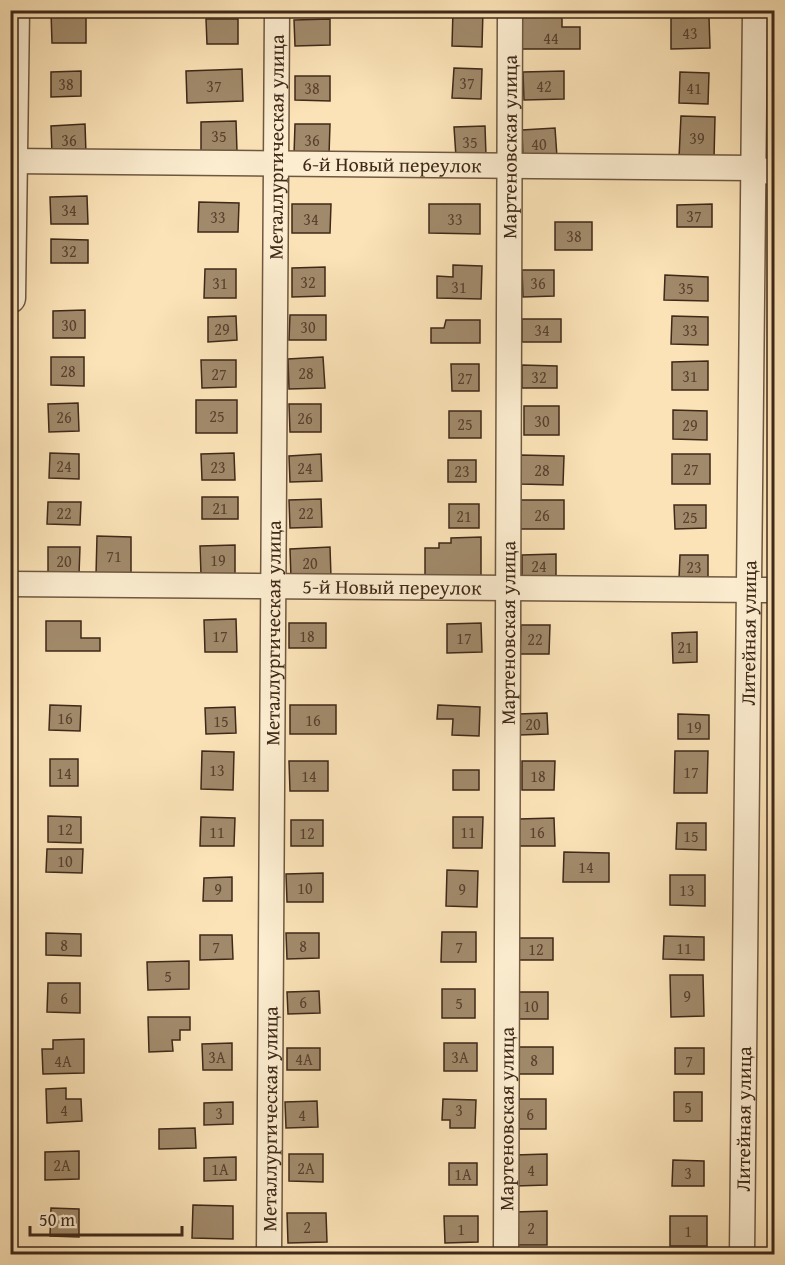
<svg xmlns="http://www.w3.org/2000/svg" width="785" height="1265" font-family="'Gentium Book Plus',serif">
	<rect width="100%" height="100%" fill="#fbe3b7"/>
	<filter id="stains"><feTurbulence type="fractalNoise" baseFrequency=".00333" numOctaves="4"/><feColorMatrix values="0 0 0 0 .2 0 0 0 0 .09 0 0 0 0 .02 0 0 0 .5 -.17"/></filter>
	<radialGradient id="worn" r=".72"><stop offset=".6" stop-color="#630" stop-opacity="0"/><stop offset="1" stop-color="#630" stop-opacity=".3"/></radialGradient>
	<g fill="#a18a6b" stroke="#3f2919" stroke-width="1.5">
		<path d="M453 10H483L482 47 452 46Z"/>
		<path d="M522 10H545L547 15H559L562 19V27H580V49H522Z"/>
		<path d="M51 12H86V43H52Z"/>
		<path d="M709 17 710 48 671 49V18Z"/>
		<path d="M206 19H238V44H207Z"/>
		<path d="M330 19V45L295 46 294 20Z"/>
		<path d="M454 68 482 69 481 99 452 98Z"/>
		<path d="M242 69 243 101 187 103 186 71Z"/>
		<path d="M81 71V96L51 97V72Z"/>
		<path d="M564 71V99L524 100 523 72Z"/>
		<path d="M680 72 709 73 708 104 679 103Z"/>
		<path d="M295 76H330V101L295 100Z"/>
		<path d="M681 116 715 117 714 159 679 158Z"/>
		<path d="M236 121 237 151 201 152V122Z"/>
		<path d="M85 124 86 154 52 155 51 126Z"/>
		<path d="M295 124H330L329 156 294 155Z"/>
		<path d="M485 126 486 156 456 157 454 127Z"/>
		<path d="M555 128 557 157 523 159 522 130Z"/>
		<path d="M87 196 88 224H51L50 197Z"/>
		<path d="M199 202 239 203 238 232H198Z"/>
		<path d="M292 204H331L330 233H292Z"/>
		<path d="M429 204H480V234L429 233Z"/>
		<path d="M712 204V227H677V205Z"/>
		<rect x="555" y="222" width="37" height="28"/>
		<path d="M51 239 88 240V263H51Z"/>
		<path d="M453 265 482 266 481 299 437 298V276L453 277Z"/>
		<path d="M325 267V296L292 297V268Z"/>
		<path d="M205 269H236V298H204Z"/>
		<path d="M522 270H554V296L523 297Z"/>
		<path d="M665 275 708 277V301L664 300Z"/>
		<path d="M85 310V338H53V311Z"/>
		<path d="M290 315H326V340H289Z"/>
		<path d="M236 316 237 340 208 342V317Z"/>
		<path d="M672 316 708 317V345L671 344Z"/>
		<rect x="522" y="319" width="39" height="23"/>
		<path d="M446 320H480V343H431V328H444Z"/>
		<path d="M51 357H84V386L51 385Z"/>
		<path d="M323 357 325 388 289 389 288 359Z"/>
		<path d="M201 360H236V387L202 388Z"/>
		<path d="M708 361V390H672V362Z"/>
		<path d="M451 364H479V391H452Z"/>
		<path d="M522 365 557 366V388H522Z"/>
		<rect x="196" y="400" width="41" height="33"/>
		<path d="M78 403 79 431 49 432 48 404Z"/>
		<path d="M289 404H321V432H290Z"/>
		<rect x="524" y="406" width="35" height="29"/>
		<path d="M673 410 707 411V440L673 439Z"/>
		<rect x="449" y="411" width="32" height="27"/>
		<path d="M50 453 79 454V479L49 478Z"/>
		<path d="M234 453 235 480H202L201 454Z"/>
		<path d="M321 454 322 481 290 482 289 456Z"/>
		<rect x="672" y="454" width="38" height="30"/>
		<path d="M521 455 564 456 563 485 520 484Z"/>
		<rect x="448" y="460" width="28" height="22"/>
		<rect x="202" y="497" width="36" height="22"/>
		<path d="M321 499 322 527 290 528 289 500Z"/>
		<rect x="520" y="500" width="44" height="29"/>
		<path d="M48 502H81L80 525 47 524Z"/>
		<rect x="449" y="504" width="30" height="24"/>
		<path d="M674 505H706V528L675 529Z"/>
		<path d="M97 536 131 537V575H96Z"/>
		<path d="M481 537V582L425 583V548H439V543H451V538Z"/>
		<path d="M235 545V574L201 575 200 546Z"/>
		<path d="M48 547H80L79 575 48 574Z"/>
		<path d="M330 547 331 577 291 579 290 549Z"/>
		<path d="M556 554V578H522V555Z"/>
		<path d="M680 555H708V579H679Z"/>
		<path d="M236 619 237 652H205L204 620Z"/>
		<path d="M46 621H81V638H100V651H46Z"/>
		<rect x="289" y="623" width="37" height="25"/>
		<path d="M481 623 482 652 447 653V624Z"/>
		<path d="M521 625H550L549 654H520Z"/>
		<path d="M697 632V662L673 663 672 633Z"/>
		<path d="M50 705 81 706 80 731 49 730Z"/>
		<rect x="290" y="705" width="46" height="29"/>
		<path d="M438 705 480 707 479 736 452 735 453 719H437Z"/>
		<path d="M235 707 236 733 206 734 205 708Z"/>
		<path d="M547 713 548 734 519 735 518 714Z"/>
		<path d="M678 714 709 715V739H678Z"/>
		<path d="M202 751 234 752 233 790 201 789Z"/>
		<path d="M675 751H708L707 793H674Z"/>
		<rect x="50" y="759" width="28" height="27"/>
		<path d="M289 761H328V791H290Z"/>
		<path d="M522 761H555L554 790H522Z"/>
		<rect x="453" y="770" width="26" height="20"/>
		<path d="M48 816 81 817V843L48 842Z"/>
		<path d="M201 817 235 818 234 846H200Z"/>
		<path d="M453 817H483L482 848H453Z"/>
		<path d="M554 818 555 846H519V819Z"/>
		<rect x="291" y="820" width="32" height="26"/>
		<path d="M677 823H706V850L676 849Z"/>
		<path d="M47 849H83L82 873 46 872Z"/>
		<path d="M564 852 609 853V882H563Z"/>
		<path d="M447 870 478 871 477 907 446 906Z"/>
		<path d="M323 873V902H287L286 874Z"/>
		<path d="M670 875H705V906L670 905Z"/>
		<path d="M232 877V901H203L204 878Z"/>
		<path d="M442 932H476V962H441Z"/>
		<path d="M46 933 81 934V956L46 955Z"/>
		<path d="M286 933H319V958L287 959Z"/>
		<path d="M200 935H232L233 959 200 960Z"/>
		<path d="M664 936 704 937V960L663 959Z"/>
		<path d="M519 938H553V960H518Z"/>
		<path d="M189 961V989L148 990 147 962Z"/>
		<path d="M670 975H703L704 1016 671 1017Z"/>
		<path d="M48 983H80V1013L47 1012Z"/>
		<rect x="442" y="989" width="33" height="29"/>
		<path d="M319 991 320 1013 288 1014 287 992Z"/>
		<rect x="515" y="992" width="33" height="27"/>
		<path d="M148 1017H190V1030H180V1040H172L173 1051 149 1052Z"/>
		<path d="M84 1039V1073L43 1074 42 1049H53V1040Z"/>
		<path d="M232 1043V1070H203L202 1044Z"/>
		<rect x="444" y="1043" width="33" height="28"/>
		<rect x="515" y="1047" width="38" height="27"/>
		<rect x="287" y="1048" width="33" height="22"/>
		<rect x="675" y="1048" width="29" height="26"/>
		<path d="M66 1088V1099H81L82 1121 47 1123 46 1089Z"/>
		<rect x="674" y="1092" width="28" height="29"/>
		<path d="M443 1099 476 1100 475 1128H450V1120H442Z"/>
		<path d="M513 1099H546V1129H514Z"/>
		<path d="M317 1101 318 1127 286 1128 285 1102Z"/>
		<path d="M233 1102V1124L204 1125V1103Z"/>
		<path d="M195 1128 196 1148 159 1149V1129Z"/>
		<path d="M79 1151V1179L45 1180V1152Z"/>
		<path d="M289 1154H323V1182L289 1181Z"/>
		<path d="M547 1154V1185L515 1186V1155Z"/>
		<path d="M236 1157V1180L204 1181V1158Z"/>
		<path d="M673 1160 704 1161V1186H672Z"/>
		<rect x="449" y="1163" width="28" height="22"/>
		<path d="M193 1205 233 1206V1239L192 1238Z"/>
		<path d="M51 1208 79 1209V1237L50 1236Z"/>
		<path d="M547 1211V1245H514V1212Z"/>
		<path d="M287 1213H326L327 1242 288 1243Z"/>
		<path d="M444 1216H478V1242L445 1243Z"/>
		<rect x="670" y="1216" width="37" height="30"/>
	</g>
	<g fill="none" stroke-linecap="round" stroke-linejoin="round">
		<g stroke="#6e5840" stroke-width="27">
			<g id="minor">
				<path id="s1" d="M10 161 753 168 774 173"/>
				<path id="s2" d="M10 584 774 590"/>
				<path id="s3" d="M269 1254 277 10"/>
				<path id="s4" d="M506 1254 510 10"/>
				<path id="s5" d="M742 1254 755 10"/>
			</g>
		</g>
		<g stroke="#6e5840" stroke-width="33">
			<path id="tertiary" d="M10 298 14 10"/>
		</g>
		<use href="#minor" stroke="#fcedd0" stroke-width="24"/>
		<use href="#tertiary" stroke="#fcedd0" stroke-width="30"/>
	</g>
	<g text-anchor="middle" stroke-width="4.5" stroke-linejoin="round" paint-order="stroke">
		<g font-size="16" fill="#58412e">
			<text x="690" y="39">43</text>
			<text x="551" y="44">44</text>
			<text x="467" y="89">37</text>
			<text x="66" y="90">38</text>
			<text x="214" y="92">37</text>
			<text x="544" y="92">42</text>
			<text x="312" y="94">38</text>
			<text x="694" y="94">41</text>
			<text x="219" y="142">35</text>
			<text x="697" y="144">39</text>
			<text x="69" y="146">36</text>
			<text x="312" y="146">36</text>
			<text x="470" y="148">35</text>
			<text x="539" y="150">40</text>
			<text x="69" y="216">34</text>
			<text x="694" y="222">37</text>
			<text x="218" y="223">33</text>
			<text x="311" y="225">34</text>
			<text x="455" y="225">33</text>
			<text x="574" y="242">38</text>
			<text x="69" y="257">32</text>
			<text x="308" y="288">32</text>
			<text x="220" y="289">31</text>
			<text x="538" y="289">36</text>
			<text x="459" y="293">31</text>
			<text x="686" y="294">35</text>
			<text x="69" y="331">30</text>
			<text x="308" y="333">30</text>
			<text x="222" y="335">29</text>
			<text x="542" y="336">34</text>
			<text x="690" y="336">33</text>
			<text x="68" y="377">28</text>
			<text x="306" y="379">28</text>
			<text x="219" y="380">27</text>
			<text x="690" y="382">31</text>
			<text x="539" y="383">32</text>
			<text x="465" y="384">27</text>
			<text x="217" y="422">25</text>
			<text x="64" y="423">26</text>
			<text x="305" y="424">26</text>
			<text x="542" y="427">30</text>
			<text x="465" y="430">25</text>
			<text x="690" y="431">29</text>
			<text x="64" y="472">24</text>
			<text x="218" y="473">23</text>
			<text x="305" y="474">24</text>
			<text x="691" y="475">27</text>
			<text x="542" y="476">28</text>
			<text x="462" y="477">23</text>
			<text x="220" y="514">21</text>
			<text x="64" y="519">22</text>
			<text x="306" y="519">22</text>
			<text x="542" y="521">26</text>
			<text x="464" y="522">21</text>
			<text x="690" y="523">25</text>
			<text x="114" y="562">71</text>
			<text x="218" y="566">19</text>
			<text x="64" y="567">20</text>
			<text x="310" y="569">20</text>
			<text x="539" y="572">24</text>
			<text x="694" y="573">23</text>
			<text x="220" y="642">17</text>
			<text x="307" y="642">18</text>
			<text x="464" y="644">17</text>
			<text x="535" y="645">22</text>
			<text x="685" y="653">21</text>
			<text x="65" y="724">16</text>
			<text x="313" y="726">16</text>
			<text x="221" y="727">15</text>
			<text x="533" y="730">20</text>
			<text x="694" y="733">19</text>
			<text x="217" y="776">13</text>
			<text x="691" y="778">17</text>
			<text x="64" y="779">14</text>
			<text x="309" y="782">14</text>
			<text x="538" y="782">18</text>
			<text x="65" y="835">12</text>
			<text x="217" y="838">11</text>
			<text x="468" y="838">11</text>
			<text x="537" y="838">16</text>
			<text x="307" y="839">12</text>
			<text x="691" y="842">15</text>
			<text x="65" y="867">10</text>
			<text x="586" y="873">14</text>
			<text x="305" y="894">10</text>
			<text x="218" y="895">9</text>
			<text x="462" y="895">9</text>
			<text x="687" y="896">13</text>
			<text x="64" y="951">8</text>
			<text x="303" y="952">8</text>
			<text x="216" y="953">7</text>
			<text x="459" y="953">7</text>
			<text x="684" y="954">11</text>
			<text x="536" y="955">12</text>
			<text x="168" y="982">5</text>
			<text x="687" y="1002">9</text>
			<text x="64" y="1004">6</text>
			<text x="303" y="1008">6</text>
			<text x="459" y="1009">5</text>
			<text x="531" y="1012">10</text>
			<text x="217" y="1063">3А</text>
			<text x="460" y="1063">3А</text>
			<text x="304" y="1065">4А</text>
			<text x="534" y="1066">8</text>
			<text x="63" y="1067">4А</text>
			<text x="689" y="1067">7</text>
			<text x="688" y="1113">5</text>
			<text x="64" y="1116">4</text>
			<text x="459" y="1116">3</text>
			<text x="219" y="1119">3</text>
			<text x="530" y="1120">6</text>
			<text x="302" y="1121">4</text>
			<text x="62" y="1171">2А</text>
			<text x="306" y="1174">2А</text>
			<text x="220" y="1175">1А</text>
			<text x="531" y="1176">4</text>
			<text x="688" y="1179">3</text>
			<text x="463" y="1180">1А</text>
			<text x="307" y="1233">2</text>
			<text x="531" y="1234">2</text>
			<text x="461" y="1235">1</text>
			<text x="688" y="1237">1</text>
		</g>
		<g font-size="20" fill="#3f2919" stroke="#fcedd0">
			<text dy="7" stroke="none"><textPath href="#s3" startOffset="1107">Металлургическая улица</textPath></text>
			<text dy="7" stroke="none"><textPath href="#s4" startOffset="1107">Мартеновская улица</textPath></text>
			<text dy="7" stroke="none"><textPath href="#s1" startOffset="382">6-й Новый переулок</textPath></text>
			<text dy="7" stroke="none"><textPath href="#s2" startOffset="382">5-й Новый переулок</textPath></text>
			<text dy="7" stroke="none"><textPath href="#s4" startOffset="621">Мартеновская улица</textPath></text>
			<text dy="7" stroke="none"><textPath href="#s3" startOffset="621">Металлургическая улица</textPath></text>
			<text dy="7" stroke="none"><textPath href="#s5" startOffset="621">Литейная улица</textPath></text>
			<text dy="7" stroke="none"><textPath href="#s3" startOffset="135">Металлургическая улица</textPath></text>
			<text dy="7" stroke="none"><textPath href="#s4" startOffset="135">Мартеновская улица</textPath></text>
			<text dy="7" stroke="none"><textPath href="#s5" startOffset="135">Литейная улица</textPath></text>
		</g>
	</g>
	<rect width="785" height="1265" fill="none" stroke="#fbe3b7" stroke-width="36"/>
	<rect x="12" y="12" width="761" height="1241" fill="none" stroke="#3f2919" stroke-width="3"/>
	<rect x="18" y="18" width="749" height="1229" fill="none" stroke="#3f2919" stroke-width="1.5"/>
	<path d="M30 1226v9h152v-9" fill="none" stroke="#3f2919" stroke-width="3"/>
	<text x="39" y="1226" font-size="18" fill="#3f2919" stroke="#fcedd0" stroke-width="4.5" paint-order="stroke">50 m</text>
	<rect width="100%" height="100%" filter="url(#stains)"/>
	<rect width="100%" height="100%" fill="url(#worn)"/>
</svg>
